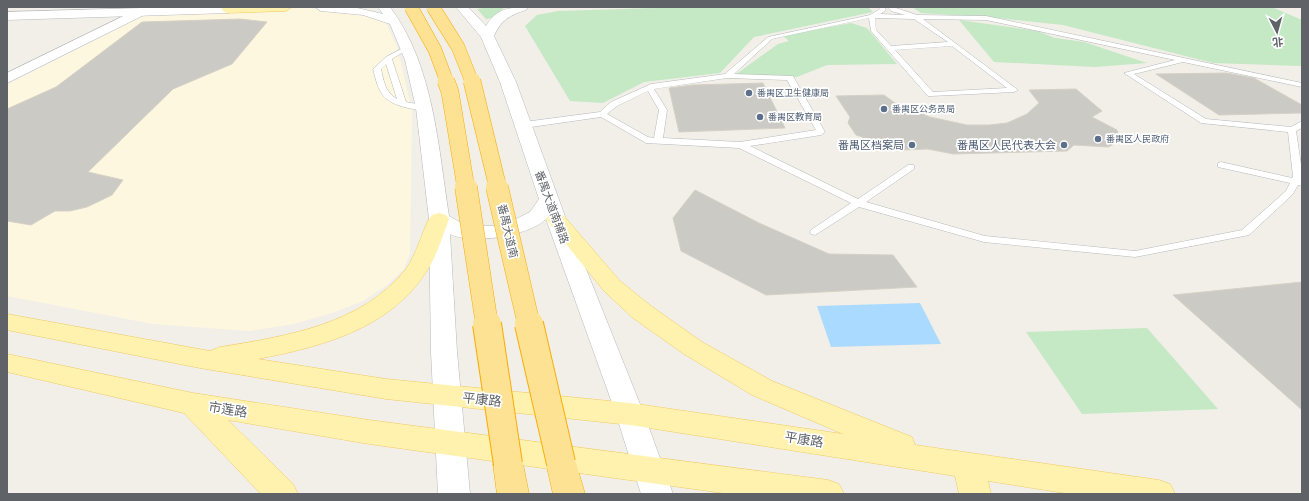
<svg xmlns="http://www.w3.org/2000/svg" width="1309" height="501" font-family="Karla,'Noto Sans SC',sans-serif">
	<rect width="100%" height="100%" fill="#f1efe8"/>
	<path fill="#fef7e0" d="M304 8 338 10 368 16 385 21 397 47 412 111 410 254 403 270 387 285 363 301 335 312 294 324 250 331 153 324 7 296V85L141 17 156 13Z"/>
	<g fill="#c5e8c5">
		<path d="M489 7 504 8 492 18 486 19 477 9Z"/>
		<path d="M688 7H868L873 12 754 37 720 73 644 82 603 103 570 101 525 26 537 15 558 11Z"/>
		<path d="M912 7H1272L1302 20V66L1213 63 1063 25 997 18 921 13Z"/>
		<path d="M959 20 1037 31 1055 38 1084 42 1147 63 1095 67 994 62Z"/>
		<path d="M851 23 867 28 897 64 827 65 797 77 735 75 778 44 789 41 783 36Z"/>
		<path d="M1147 328 1218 409 1082 414 1026 332Z"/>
	</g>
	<path fill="#aadaff" d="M920 303 941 344 831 347 817 306Z"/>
	<g fill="#cccac5" stroke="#d6d1c6">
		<path d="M240 19 267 22 232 64 173 89 88 172 123 180 112 195 87 207 70 211H55L31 225 7 221V109L56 87 142 22Z"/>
		<path d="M1226 73 1254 78 1302 105V113L1219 115 1156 74Z"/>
		<path d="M763 83 785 128 679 132 669 88 693 85Z"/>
		<path d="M1076 89 1102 111 1092 117 1117 130 1121 141 1108 147 1074 145 1067 151 953 154 928 149 902 150 856 135 848 123 850 117 836 96 884 95 895 103 930 117 967 125H989L1007 123 1027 114 1039 103 1029 90Z"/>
		<path d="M695 190 759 223 829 254 893 255 917 287 766 295 681 251 673 218Z"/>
		<path d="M1302 282V410L1173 295Z"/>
	</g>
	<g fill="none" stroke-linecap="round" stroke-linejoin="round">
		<g stroke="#b5b8bc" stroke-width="1">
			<g id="lane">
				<path d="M878 7H884L886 10 880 14 905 15 891 11 887 7H893L917 15 986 16 1302 83V87L1183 62 1134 74 1206 119 1291 127 1302 121V128L1296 131 1302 171V186L1298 185 1293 194 1249 235 1135 257 984 242 859 207 815 235 811 234 810 232 811 230 851 203 739 148 646 143 601 117 524 128 520 125 524 122 600 112 611 102 651 84 725 74 768 37 870 15 880 9ZM869 18 871 31 928 96H931L1014 92 1018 90 923 19 986 20 1175 60 1124 73 1201 123 1288 132 1293 176 1292 178 1221 162 1218 163V167L1290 183 1286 191 1242 230 1135 251 985 236 866 202 914 169V165H908L858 199 750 146 821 135 825 132 793 76 734 74 772 39ZM875 18 914 19 948 42 891 46 876 30ZM952 46 1007 88 933 92 895 50ZM727 78 787 80 816 130 740 142 663 138 667 110 654 89ZM648 91 659 110 654 138 648 137 607 114 617 106Z"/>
				<path d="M405 47 410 48 392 59 406 102 427 106V110C421 111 414 109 408 108 382 102 379 93 373 69L386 57ZM386 64 397 99C385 92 384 82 381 69Z"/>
			</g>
		</g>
		<g stroke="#b5b8bc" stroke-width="1">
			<path id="street" d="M142 7 148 11 146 14 7 83V73Z"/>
		</g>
		<g stroke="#b6babf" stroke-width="1">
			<g id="secondary">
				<path d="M177 7H233L234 9 228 13 7 20V12Z"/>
				<path d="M315 7H353L383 14 378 7H390C434 66 438 146 449 216L465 225 493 226 510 222 530 212 539 199 500 82 481 37 456 7H468L486 26C496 9 509 7 528 7L526 10C510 15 501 20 494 36L516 82 566 219 644 414 673 494H641L616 414 546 219C529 236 471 245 450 234L457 352 470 494H438L431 352 429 219 416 108 405 60 390 24 363 15 321 11Z"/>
			</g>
		</g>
		<g stroke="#f2c960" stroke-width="1">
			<g id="primary">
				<path d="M223 7H292L286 11 228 13 224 12 222 9Z"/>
				<path d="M439 213 446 215 449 219C442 237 437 256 426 272 390 329 320 347 258 359L386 379 630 403 843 434 752 395 684 354 633 318 604 291 549 223 546 219 549 215 556 213 563 215 620 281 651 306 702 342 772 381 912 437 915 445 1159 480 1170 484 1175 494H1071L988 481 991 494H959L955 476 630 425 386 399 200 368 7 330V314L210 351 220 347C287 336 361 325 406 269 416 255 421 235 429 219L432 215Z"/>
				<path d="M7 354 193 393 369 420 828 480 839 484 844 494H730L369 444 228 420 293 484 298 494H261L184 413 7 372Z"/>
			</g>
		</g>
		<g stroke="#f9ab00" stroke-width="1">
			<g id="highway">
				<path d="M561 450 572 454 576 463 585 494H553L546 463 550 454Z"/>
				<path d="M508 451 519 455 523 464 529 494H497L493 464 497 455Z"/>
			</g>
		</g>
		<use href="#lane" fill="#fff" fill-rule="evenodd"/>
		<use href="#street" fill="#fff" fill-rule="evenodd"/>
		<use href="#secondary" fill="#fff" fill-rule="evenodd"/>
		<use href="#primary" fill="#fff2af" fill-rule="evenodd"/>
		<use href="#highway" fill="#fde293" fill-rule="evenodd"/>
		<g stroke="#f9ab00" stroke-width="14" stroke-linecap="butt">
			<g id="highway-bridge-far3">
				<path d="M411 7 435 50 447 82"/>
				<path d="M433 7 458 47 472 82"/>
			</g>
		</g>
		<g stroke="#f9ab00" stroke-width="18" stroke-linecap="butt">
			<g id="highway-bridge-far2">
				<path d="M446 81 450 92 466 188"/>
				<path d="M472 81 498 188"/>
			</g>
		</g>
		<g stroke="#f9ab00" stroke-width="23" stroke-linecap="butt">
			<g id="highway-bridge-far1">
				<path d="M466 187 487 325"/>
				<path d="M497 187 529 325"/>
			</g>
		</g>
		<g stroke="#f9ab00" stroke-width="30" stroke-linecap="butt">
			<g id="highway-bridge">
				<path d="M487 324 508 464"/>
				<path d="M529 324 561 463"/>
			</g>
		</g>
		<use href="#highway-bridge-far3" stroke="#fde293" stroke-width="13"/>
		<use href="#highway-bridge-far2" stroke="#fde293" stroke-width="17"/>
		<use href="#highway-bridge-far1" stroke="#fde293" stroke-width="22"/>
		<use href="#highway-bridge" stroke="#fde293" stroke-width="28"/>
	</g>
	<g fill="#5c6f8a" stroke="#fff" stroke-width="1.5">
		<circle cx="749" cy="93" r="4"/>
		<circle cx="884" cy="109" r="4"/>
		<circle cx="760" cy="117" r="4"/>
		<circle cx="1098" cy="139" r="4"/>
		<circle cx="912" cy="145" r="4"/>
		<circle cx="1064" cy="145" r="4"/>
	</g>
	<g text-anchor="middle" stroke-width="3.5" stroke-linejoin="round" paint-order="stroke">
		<g font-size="9" fill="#4e5e75" stroke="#fff" text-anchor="start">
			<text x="757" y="96">番禺区卫生健康局</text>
			<text x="892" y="112">番禺区公务员局</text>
			<text x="768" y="120">番禺区教育局</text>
			<text x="1106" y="142">番禺区人民政府</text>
		</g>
		<g font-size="11" fill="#4e5e75" stroke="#fff" text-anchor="end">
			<text x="904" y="149">番禺区档案局</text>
			<text x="1056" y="149">番禺区人民代表大会</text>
		</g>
		<g font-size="11" fill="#5f6368" stroke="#fff">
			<text transform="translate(552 207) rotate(70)" y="4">番禺大道南辅路</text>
			<text transform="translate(508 231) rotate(77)" y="4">番禺大道南</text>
		</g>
		<g font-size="13" fill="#5f6368" stroke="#fff">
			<text transform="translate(482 399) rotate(6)" y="5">平康路</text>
			<text transform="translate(228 409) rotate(9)" y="5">市莲路</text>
			<text transform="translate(804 439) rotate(9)" y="5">平康路</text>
		</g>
	</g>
	<rect width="1309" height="501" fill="none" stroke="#5f6368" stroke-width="16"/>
	<g transform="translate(1277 32) rotate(174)" stroke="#ffffff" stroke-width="3" paint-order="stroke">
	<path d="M0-3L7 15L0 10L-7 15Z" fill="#5f6368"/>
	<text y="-6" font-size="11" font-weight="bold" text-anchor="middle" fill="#5f6368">北</text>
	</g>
</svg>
